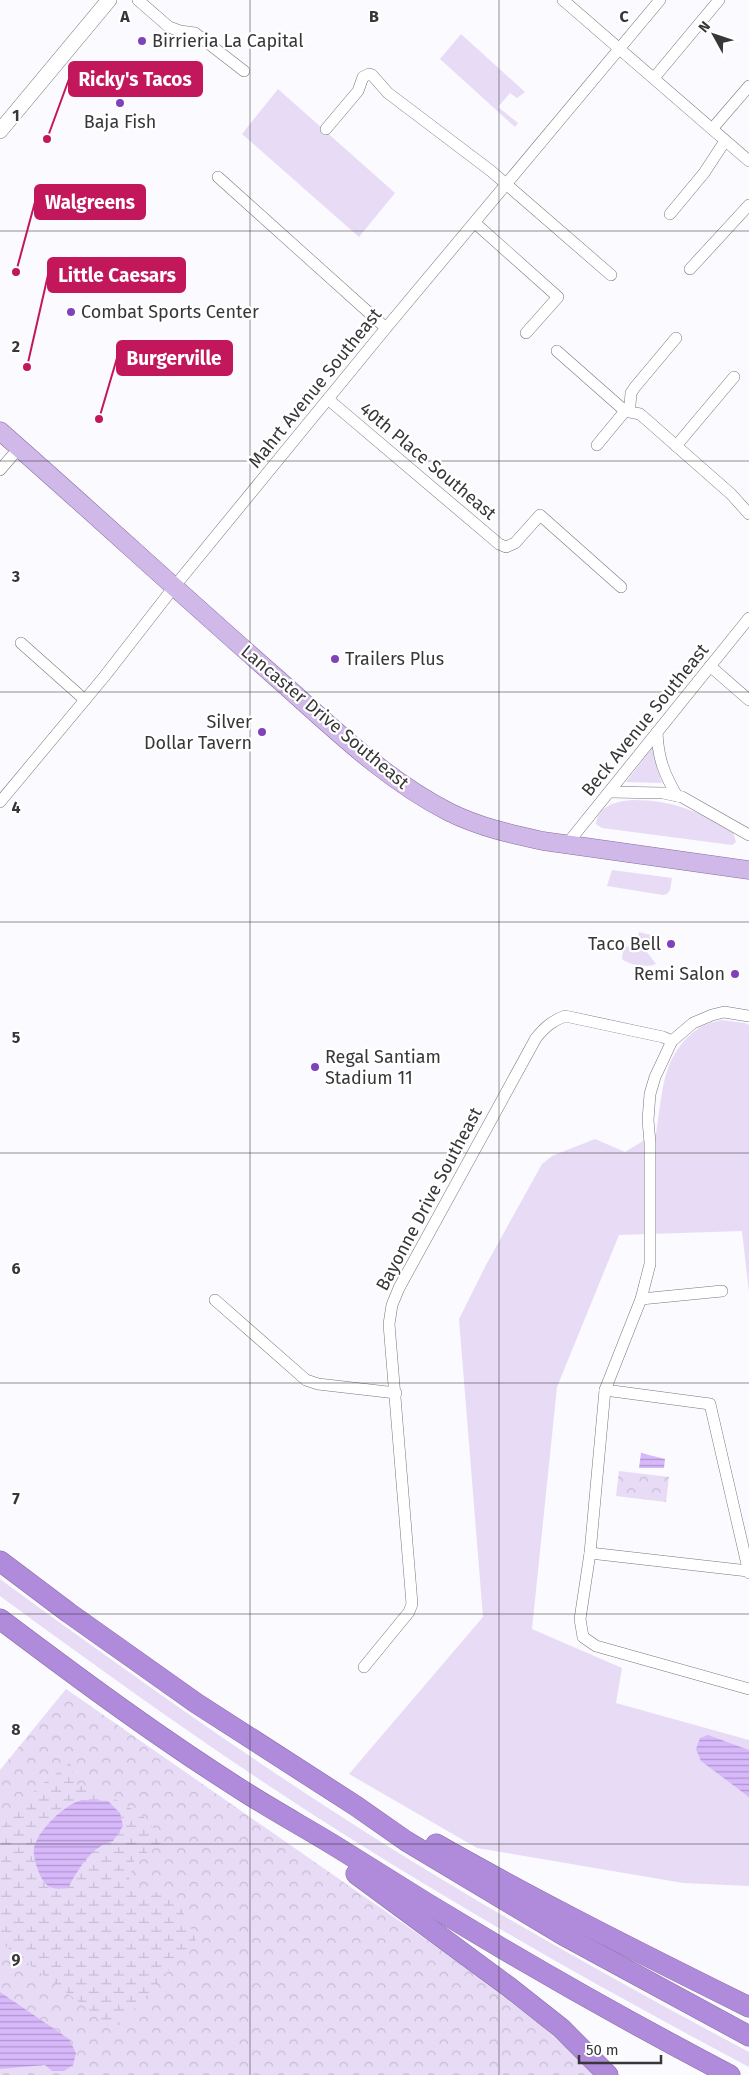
<svg xmlns="http://www.w3.org/2000/svg" width="749" height="2075" font-family="'Fira Sans',sans-serif">
	<defs>
		<pattern id="forest-crowns" width="20" height="18" patternUnits="userSpaceOnUse" patternTransform="scale(1.25)"><rect width="20" height="18" fill="#e7dbf6"/><path d="M2 6a3 3 0 1 1 6 0M12 15a3 3 0 1 1 6 0" fill="none" stroke="#c7bdd4"/></pattern>
		<pattern id="wetland-marsh" width="20" height="14" patternUnits="userSpaceOnUse" patternTransform="scale(1.25)"><rect width="20" height="14" fill="#e7dbf6"/><path d="M1 5h8M5 5V1M11 12h8M15 12V8" fill="none" stroke="#c7bdd4"/></pattern>
		<pattern id="water-rules" width="6" height="5" patternUnits="userSpaceOnUse" patternTransform="scale(1.25)"><rect width="6" height="5" fill="#d7b8fb"/><path d="M0 2.5h6" fill="none" stroke="#af96cc"/></pattern>
	</defs>
	<rect width="100%" height="100%" fill="#fbfafe"/>
	<g fill="#e7dbf6">
		<path d="M461 34 525 92 517 98 510 93 498 107 518 123 515 127 440 59Z"/>
		<path d="M278 89 395 193 359 237 242 134Z"/>
		<path d="M653 747 655 761 662 783 626 782Z"/>
		<path d="M633 800C674 800 699 812 733 832L736 842 732 845 602 828 596 824C598 805 618 801 633 800Z"/>
		<path d="M612 870 672 878 670 890 667 894 663 895 607 886Z"/>
		<path d="M639 932 651 935 650 940 643 947 656 964C647 968 629 965 622 959L624 946 636 948Z"/>
		<path d="M721 1020 745 1023 749 1025V1292L742 1231 619 1235 557 1387 532 1629 622 1668 616 1703 749 1740V1886L683 1883 477 1848 349 1774 483 1617 459 1319 486 1265 542 1164 552 1156 595 1139 625 1152 656 1133C663 1093 661 1054 699 1028 705 1024 714 1022 721 1020Z"/>
		<path d="M0 1579C127 1672 255 1763 389 1847 506 1920 627 1987 749 2052V2067C600 1988 454 1905 312 1814 210 1748 112 1678 15 1607L0 1596Z"/>
	</g>
	<g fill="url(#forest-crowns)">
		<path d="M619 1471 669 1477 666 1502 616 1496Z"/>
		<path d="M66 1689 454 1959 543 2027 582 2062 593 2075H0V1770Z"/>
	</g>
	<path fill="url(#wetland-marsh)" d="M70 1763 76 1784 119 1801 143 1816 164 1841 134 1861 128 1884 177 1899 196 1940 120 2025H109L0 1942V1829L37 1788Z"/>
	<g fill="url(#water-rules)">
		<path d="M641 1453 665 1459 664 1468H639Z"/>
		<path d="M708 1735 749 1750V1797L701 1761 696 1749 700 1738Z"/>
		<path d="M82 1800 108 1801 120 1813 123 1826 113 1841C91 1846 78 1870 68 1888 61 1889 52 1890 46 1884 40 1879 32 1856 34 1848 38 1830 65 1804 82 1800Z"/>
		<path d="M0 1992 69 2039 76 2053 73 2065 64 2071H52L45 2065 0 2069Z"/>
	</g>
	<g fill="none" stroke-linecap="round" stroke-linejoin="round">
		<g stroke="#78777a" stroke-width="12">
			<g id="minor">
				<path d="M138 0 169 27 180 31 195 33 244 71"/>
				<path d="M563 0 749 161"/>
				<path d="M654 78 719 0"/>
				<path d="M326 129 358 91 363 77 369 74 372 75 388 93 491 171 611 275"/>
				<path d="M712 129 749 86"/>
				<path d="M218 177 386 328"/>
				<path d="M670 214 704 173 725 141"/>
				<path d="M475 223 558 297 526 333"/>
				<path d="M690 269 749 205"/>
				<path d="M557 351 625 411 640 414 731 494 749 514"/>
				<path d="M329 400 499 544 506 547 515 543 540 515 621 587"/>
				<path d="M597 445 630 405 631 393 635 387 676 338"/>
				<path d="M676 446 734 377"/>
				<path d="M0 470 19 448"/>
				<path d="M21 643 85 700"/>
				<path d="M710 666 749 700"/>
				<path d="M657 732C658 758 664 774 677 796"/>
				<path d="M610 792 663 793 682 797 749 835"/>
				<path d="M0 802 104 677 174 587 386 328 660 0"/>
				<path d="M567 844 749 618"/>
				<path d="M749 1016 724 1012 712 1015 693 1023 672 1041 655 1077 650 1094 648 1120 650 1143V1264L641 1299 605 1390 590 1553 580 1619 583 1637 596 1646 749 1689"/>
				<path d="M641 1299 722 1291"/>
				<path d="M215 1300 306 1380 318 1384 396 1393"/>
				<path d="M605 1390 710 1404 749 1573"/>
				<path d="M590 1553 748 1571"/>
				<path d="M364 1667 409 1612 412 1604 389 1324 392 1305 399 1288 536 1038C545 1027 552 1021 565 1016L663 1037 672 1041"/>
			</g>
		</g>
		<g stroke="#78777a" stroke-width="16">
			<path id="secondary" d="M0 131 109 0"/>
		</g>
		<g stroke="#866da2" stroke-width="19">
			<path id="primary" d="M0 431C91 511 180 593 271 673 327 722 382 778 449 812 479 827 511 834 543 841L749 870"/>
		</g>
		<g stroke="#866da2" stroke-width="21">
			<g id="motorway">
				<path d="M0 1561 69 1613 196 1703 356 1806 406 1841 563 1935 749 2036"/>
				<path d="M0 1619C81 1680 162 1740 248 1794 281 1815 315 1833 348 1854 472 1933 600 2007 730 2075"/>
				<path d="M436 1844C538 1902 644 1955 749 2007"/>
				<path d="M356 1874 509 1987 561 2028 608 2075"/>
			</g>
		</g>
		<use href="#minor" stroke="#fff" stroke-width="11"/>
		<use href="#secondary" stroke="#fff" stroke-width="15"/>
		<use href="#primary" stroke="#d0b9e9" stroke-width="18"/>
		<use href="#motorway" stroke="#b08adb" stroke-width="20"/>
	</g>
	<path fill="none" stroke="#383738" stroke-width="1" stroke-opacity="0.55" d="M250 0V2075M499 0V2075M0 231H749M0 461H749M0 692H749M0 922H749M0 1153H749M0 1383H749M0 1614H749M0 1844H749"/>
	<g fill="#8042b8" stroke="#fff" stroke-width="2">
		<circle cx="142" cy="41" r="5"/>
		<circle cx="120" cy="103" r="5"/>
		<circle cx="71" cy="312" r="5"/>
		<circle cx="335" cy="659" r="5"/>
		<circle cx="262" cy="732" r="5"/>
		<circle cx="671" cy="944" r="5"/>
		<circle cx="735" cy="974" r="5"/>
		<circle cx="315" cy="1067" r="5"/>
	</g>
	<g text-anchor="middle" stroke-width="4.5" stroke-linejoin="round" paint-order="stroke">
		<g font-size="18" fill="#383738" stroke="#fff" text-anchor="start">
			<text x="152" y="47">Birrieria La Capital</text>
			<text x="120" y="128" text-anchor="middle">Baja Fish</text>
			<text x="81" y="318">Combat Sports Center</text>
			<text x="345" y="665">Trailers Plus</text>
			<text x="252" y="728" text-anchor="end">Silver<tspan x="252" dy="21">Dollar Tavern</tspan></text>
			<text x="661" y="950" text-anchor="end">Taco Bell</text>
			<text x="725" y="980" text-anchor="end">Remi Salon</text>
			<text x="325" y="1063">Regal Santiam<tspan x="325" dy="21">Stadium 11</tspan></text>
		</g>
		<g font-size="18" fill="#383738" stroke="#fff">
			<text transform="translate(315 388) rotate(-51)" y="6">Mahrt Avenue Southeast</text>
			<text transform="translate(428 461) rotate(40)" y="6">40th Place Southeast</text>
			<text transform="translate(325 717) rotate(40)" y="6">Lancaster Drive Southeast</text>
			<text transform="translate(645 720) rotate(-51)" y="6">Beck Avenue Southeast</text>
			<text transform="translate(429 1199) rotate(-62)" y="6">Bayonne Drive Southeast</text>
		</g>
	</g>
	<g font-size="16" text-anchor="middle" font-weight="bold" fill="#383738" stroke="#fff" stroke-width="4.5" stroke-linejoin="round" paint-order="stroke">
		<text x="125" y="22">A</text>
		<text x="374" y="22">B</text>
		<text x="624" y="22">C</text>
		<text x="16" y="121">1</text>
		<text x="16" y="352">2</text>
		<text x="16" y="582">3</text>
		<text x="16" y="813">4</text>
		<text x="16" y="1043">5</text>
		<text x="16" y="1274">6</text>
		<text x="16" y="1504">7</text>
		<text x="16" y="1735">8</text>
		<text x="16" y="1965">9</text>
	</g>
	<path fill="none" stroke="#c2185b" stroke-width="2" d="M47 139L69 79M16 272L35 202M27 367L48 275M99 419L117 358"/>
	<g fill="#c2185b" stroke="#fff" stroke-width="2">
		<circle cx="47" cy="139" r="5"/>
		<circle cx="16" cy="272" r="5"/>
		<circle cx="27" cy="367" r="5"/>
		<circle cx="99" cy="419" r="5"/>
	</g>
	<g fill="#c2185b" stroke="#c2185b" stroke-width="2">
		<rect x="69" y="62" width="133" height="34" rx="5"/>
		<rect x="35" y="185" width="110" height="34" rx="5"/>
		<rect x="48" y="258" width="137" height="34" rx="5"/>
		<rect x="117" y="341" width="115" height="34" rx="5"/>
	</g>
	<g font-size="19" text-anchor="middle" font-weight="bold" fill="#fff">
		<text x="135" y="86">Ricky's Tacos</text>
		<text x="90" y="209">Walgreens</text>
		<text x="117" y="282">Little Caesars</text>
		<text x="174" y="365">Burgerville</text>
	</g>
	<g transform="translate(714 35) rotate(310)" stroke="#ffffff" stroke-width="4" paint-order="stroke">
	<path d="M0-4L9 19L0 12L-9 19Z" fill="#383738"/>
	<text y="-8" font-size="14" font-weight="bold" text-anchor="middle" fill="#383738">N</text>
	</g>
	<path d="M579 2055v8h82v-8" fill="none" stroke="#383738" stroke-width="2.5"/>
	<text x="586" y="2055" font-size="15" fill="#383738" stroke="#ffffff" stroke-width="4" paint-order="stroke">50 m</text>
</svg>
